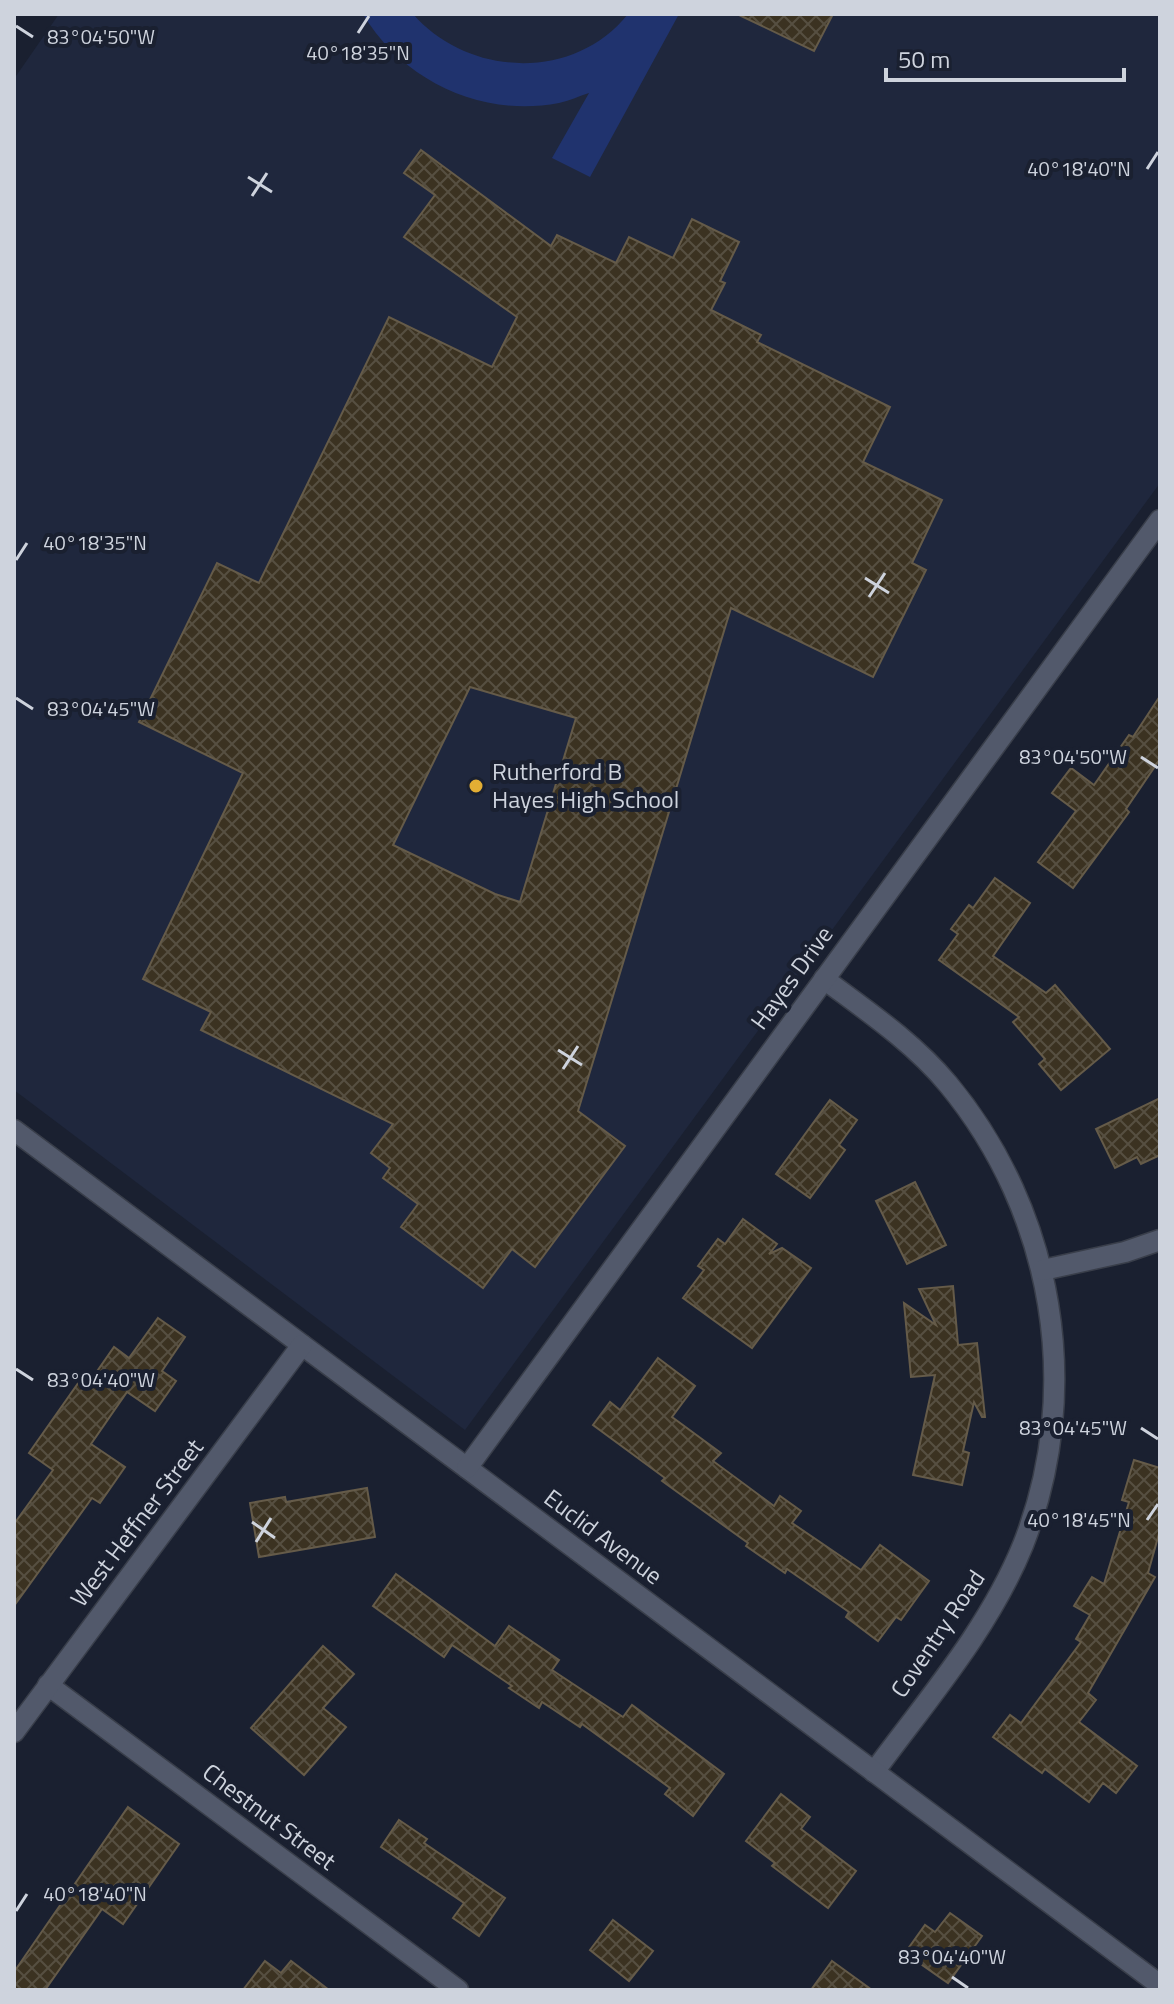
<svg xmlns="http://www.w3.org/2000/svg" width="1174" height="2004" font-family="'Titillium Web',sans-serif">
	<defs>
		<pattern id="building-cross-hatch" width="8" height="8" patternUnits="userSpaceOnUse" patternTransform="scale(2)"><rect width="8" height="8" fill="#3b3221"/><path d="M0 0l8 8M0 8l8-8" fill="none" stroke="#564f41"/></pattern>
	</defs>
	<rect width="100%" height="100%" fill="#1a2030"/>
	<path fill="#1f273d" d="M59 14H1160V483L465 1430 14 1090V79Z"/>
	<path fill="#20336e" d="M363 14H413C468 77 574 82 628 14H679L590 177 552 158 589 93C579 96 569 101 559 103 482 118 403 81 363 14Z"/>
	<g fill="url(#building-cross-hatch)" stroke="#655b49" stroke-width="2" fill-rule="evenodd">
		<path d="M737 14H833L814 51Z"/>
		<path d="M421 150 551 246 557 235 616 263 629 237 673 258 692 219 739 242 720 281 725 283 711 310 761 335 757 342 890 407 863 462 942 500 912 563 926 570 873 677 731 608 578 1111 625 1146 535 1267 512 1249 483 1288 401 1227 418 1204 383 1178 390 1168 371 1153 393 1124 201 1030 211 1012 143 979 243 773 139 722 217 563 259 583 389 317 492 367 517 317 404 237 435 195 404 173ZM470 687 576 718 520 902 495 894 393 845Z"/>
		<path d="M1160 696V759L1126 809 1129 812 1073 888 1038 862 1076 811 1052 793 1071 768 1094 785 1129 735 1133 737Z"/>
		<path d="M995 878 1030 903 993 956 1046 993 1055 985 1110 1049 1061 1090 1039 1064 1045 1059 1013 1022 1019 1017 939 960 958 934 951 929 969 905 973 908Z"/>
		<path d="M1160 1098V1155L1141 1164 1137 1157 1115 1168 1096 1129Z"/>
		<path d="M830 1100 857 1120 839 1145 845 1150 810 1198 776 1174Z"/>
		<path d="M915 1182 946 1245 907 1264 876 1201Z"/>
		<path d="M743 1219 777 1244 769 1254 782 1248 811 1268 752 1348 683 1298 704 1270 698 1266 718 1239 725 1244Z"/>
		<path d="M953 1286 958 1345 977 1343 985 1417H982L974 1402 963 1451 969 1453 962 1485 913 1475 935 1375 911 1377 904 1303 936 1325 919 1289Z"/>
		<path d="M158 1318 185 1337 162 1371 176 1381 155 1411 127 1392 91 1444 125 1467 100 1503 92 1498 14 1606V1524L53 1470 29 1453 79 1382 86 1387 114 1347 129 1358Z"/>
		<path d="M658 1358 695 1386 672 1417 721 1453 713 1461 774 1506 780 1496 801 1511 792 1523 861 1570 880 1545 929 1581 901 1620 896 1617 878 1641 846 1617 849 1612 787 1569 785 1573 746 1546 748 1543 662 1481 665 1478 593 1425 610 1402 620 1410Z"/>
		<path d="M1134 1460 1160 1468V1530L1148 1573 1155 1577 1088 1693 1096 1700 1079 1722 1137 1766 1116 1793 1103 1783 1089 1802 1045 1769 1042 1773 993 1737 1010 1715 1021 1723 1081 1642 1076 1639 1090 1615 1074 1606 1092 1577 1104 1584 1129 1502 1122 1500Z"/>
		<path d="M367 1488 375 1537 259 1557 250 1503 285 1497 286 1502Z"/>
		<path d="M396 1574 495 1646 509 1626 559 1660 552 1670 623 1717 632 1705 724 1774 693 1816 665 1794 670 1788 582 1724 580 1727 542 1702 539 1708 509 1688 512 1686 452 1645 444 1657 373 1606Z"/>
		<path d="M323 1646 354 1674 323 1708 346 1727 304 1775 251 1728Z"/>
		<path d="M781 1794 810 1817 801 1829 856 1871 828 1908 772 1866 775 1863 746 1841Z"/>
		<path d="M128 1807 179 1844 123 1924 102 1909 45 1990H14V1972Z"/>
		<path d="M399 1820 427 1839 424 1843 505 1898 479 1936 453 1918 464 1903 381 1847Z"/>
		<path d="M950 1913 982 1936 948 1983 905 1953 925 1925 935 1932Z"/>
		<path d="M613 1920 653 1951 629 1981 590 1950Z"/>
		<path d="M265 1961 281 1973 291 1961 329 1990H243Z"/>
		<path d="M832 1961 872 1990H811Z"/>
	</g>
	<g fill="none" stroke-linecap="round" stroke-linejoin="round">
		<g stroke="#393e4a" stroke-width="23">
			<g id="minor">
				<path d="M824 979C867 1011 913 1042 948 1084 1054 1212 1084 1390 1023 1545 989 1629 927 1700 874 1772"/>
				<path d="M14 1130 1160 1985"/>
				<path d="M1043 1270 1125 1252 1160 1240"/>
				<path d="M467 1468 1160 520"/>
				<path d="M48 1685 458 1990"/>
				<path d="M14 1732 302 1345"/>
			</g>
		</g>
		<use href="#minor" stroke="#52596b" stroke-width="20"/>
	</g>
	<path fill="none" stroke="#ced3dd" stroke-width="3" d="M16 26 33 37M358 33 369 16M1147 169 1158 152M248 177 272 192M252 196 267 173M16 560 27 543M865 578 889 593M869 597 885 573M16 698 33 709M1141 757 1158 768M558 1050 582 1065M563 1069 578 1046M16 1369 33 1380M1141 1428 1158 1439M1147 1520 1158 1504M252 1522 275 1538M256 1542 271 1518M16 1911 27 1894M952 1977 968 1988"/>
	<circle fill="#e3ae34" stroke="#1a2030" stroke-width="3" cx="476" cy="786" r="8"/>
	<g text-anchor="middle" stroke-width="8" stroke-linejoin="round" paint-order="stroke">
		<g font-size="24" fill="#ced3dd" stroke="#1a2030" text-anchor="start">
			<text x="492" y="780">Rutherford B<tspan x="492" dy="28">Hayes High School</tspan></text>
		</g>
		<g font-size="24" fill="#ced3dd" stroke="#1a2030">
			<text transform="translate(792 978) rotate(-54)" y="8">Hayes Drive</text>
			<text transform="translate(137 1523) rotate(-53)" y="8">West Heffner Street</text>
			<text transform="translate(603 1537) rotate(37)" y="8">Euclid Avenue</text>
			<text transform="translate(938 1634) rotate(-56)" y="8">Coventry Road</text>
			<text transform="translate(269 1817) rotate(37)" y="8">Chestnut Street</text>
		</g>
	</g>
	<g font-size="20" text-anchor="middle" fill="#ced3dd" stroke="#1a2030" stroke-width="8" stroke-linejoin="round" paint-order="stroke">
		<text x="101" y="44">83°04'50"W</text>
		<text x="358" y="60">40°18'35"N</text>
		<text x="1079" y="176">40°18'40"N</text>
		<text x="95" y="550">40°18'35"N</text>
		<text x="101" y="716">83°04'45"W</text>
		<text x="1073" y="764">83°04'50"W</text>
		<text x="101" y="1387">83°04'40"W</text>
		<text x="1073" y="1435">83°04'45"W</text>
		<text x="1079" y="1527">40°18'45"N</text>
		<text x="95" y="1901">40°18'40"N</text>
		<text x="952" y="1964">83°04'40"W</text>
	</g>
	<rect width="1174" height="2004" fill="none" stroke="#ced3dd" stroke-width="32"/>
	<path d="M886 68v12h238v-12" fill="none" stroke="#ced3dd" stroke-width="4"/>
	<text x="898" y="68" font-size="24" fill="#ced3dd" stroke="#1a2030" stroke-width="6" paint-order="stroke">50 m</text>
</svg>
